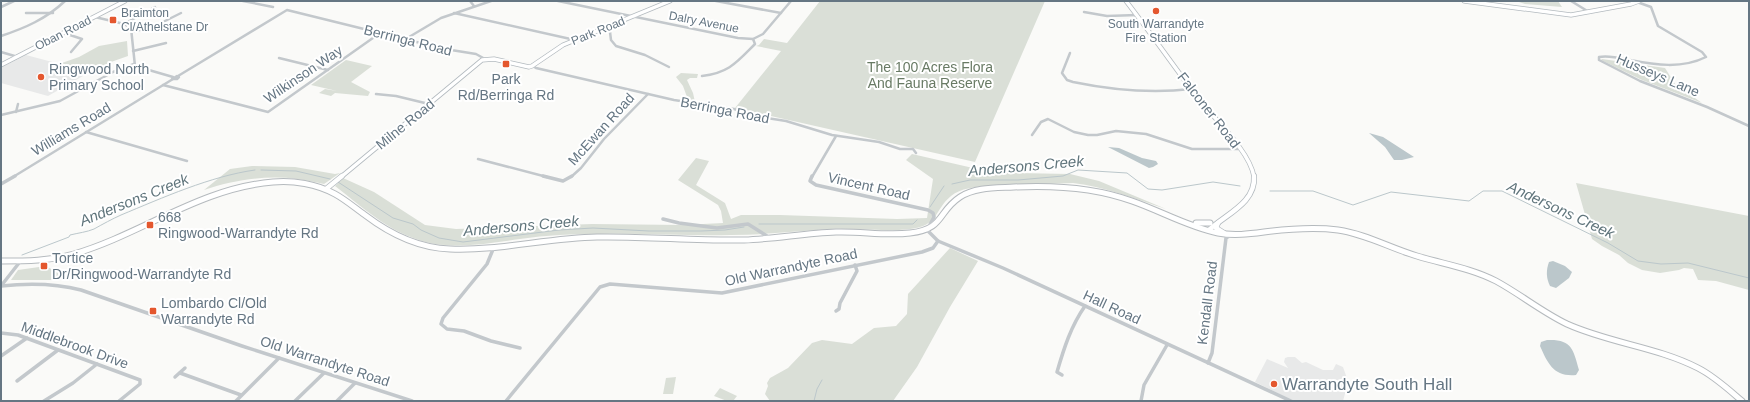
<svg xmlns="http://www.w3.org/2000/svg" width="1750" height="402" font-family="Arial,sans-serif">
	<rect width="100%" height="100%" fill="#fafaf8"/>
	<g fill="#e8e9e9">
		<path d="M26 55 90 72 48 96 1 83V68Z"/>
		<path d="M1288 357H1295L1302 363 1306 362 1323 370H1333L1336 364 1343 367 1348 381 1344 388 1346 390 1343 401H1294L1255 382 1267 359 1288 368 1284 362 1285 358Z"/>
	</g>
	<g fill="#dadfd7">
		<path d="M820 1H1045L975 162 735 108 781 51 756 46 759 45 764 39 787 43Z"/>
		<path d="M1516 1H1558L1562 7 1525 4Z"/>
		<path d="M127 41 128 56 111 62 92 72 59 64 79 57 99 46Z"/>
		<path d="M1602 59 1665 68 1675 84 1702 103 1642 80 1601 60Z"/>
		<path d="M346 60 372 66 351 82 370 92 368 96 335 93 331 96 319 93 325 89 337 91 311 85Z"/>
		<path d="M681 73 698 74 697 78H690L687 80 693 93 695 102 682 99 687 97 683 86 676 77Z"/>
		<path d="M912 154 973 168 971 172 1070 174 1099 181 1166 209C1136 199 1105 187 1073 183L987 186C975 187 961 188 951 196 934 210 939 226 910 229 884 232 857 228 831 229 797 231 764 235 731 235 687 236 643 233 600 234 573 234 546 235 520 239 491 243 464 248 435 244 394 237 366 210 335 186L343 178 374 192 425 225 456 229 592 224 683 225 723 223 721 211 718 205 678 180 696 158 709 161 696 185 725 203 731 219 741 215H780L897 219 927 218 933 179 906 160Z"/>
		<path d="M252 166 295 167 335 174 340 173 324 184C315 182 306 180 297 179 266 175 233 180 204 190L230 169Z"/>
		<path d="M1576 183 1749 216V290L1716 281 1698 280 1693 269 1684 268 1679 270 1660 273 1642 270 1628 263 1619 255 1602 246 1592 239Z"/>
		<path d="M950 248 978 261 950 307 917 367 893 401H770L765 394 768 386 767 383 770 378 788 368 812 343 822 340 852 344 874 328 896 326 907 314 908 294Z"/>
		<path d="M46 266 60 274 52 280H11L18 270Z"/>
		<path d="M676 377 673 394H663L666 378Z"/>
		<path d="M720 388 737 396 733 401H727L714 396Z"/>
	</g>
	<g fill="#bbc7cb">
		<path d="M1369 133 1383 137 1414 157 1402 160H1394L1385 147Z"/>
		<path d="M1108 147 1119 148 1142 158 1156 161 1158 164 1153 167 1149 168Z"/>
		<path d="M1553 261 1565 266 1572 272 1569 278 1556 288 1550 286C1546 278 1546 270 1549 262Z"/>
		<path d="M1547 340C1572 339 1573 349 1579 370L1576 375C1554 377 1548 364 1540 346L1541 342Z"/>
	</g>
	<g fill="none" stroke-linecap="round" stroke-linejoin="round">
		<g stroke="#bbc7cb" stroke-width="1">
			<path d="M261 170 296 171 330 179"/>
			<path d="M338 182 393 218 413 224 421 230 439 238 463 242 559 230 593 228 649 231H701L725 230 744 227"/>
			<path d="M952 184 970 180H1018L1063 176 1078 170 1127 173 1148 189 1162 190 1213 182 1240 186"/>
			<path d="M1270 191H1313L1353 205 1391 192 1469 201 1483 191H1502L1608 243 1638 261 1661 264 1688 263 1749 278"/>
			<path d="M930 207 944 186"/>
			<path d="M759 224H913L917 220"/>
			<path d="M22 255 69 237 70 235C78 233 87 232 94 229 103 224 112 219 121 215 162 198 211 176 255 170"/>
			<path d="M814 401 817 389 822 380"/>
		</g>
		<g stroke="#b3babf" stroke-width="5">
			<g id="secondary-far1">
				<path d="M1126 1C1149 31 1171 62 1194 93 1210 115 1250 150 1254 177"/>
				<path d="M1464 1 1571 15 1631 4 1639 1"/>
				<path d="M1 65 125 1"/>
				<path d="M341 177 482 60 494 59 529 67 532 66 563 45 670 1"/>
			</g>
		</g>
		<g stroke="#b3babf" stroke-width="6">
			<g id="secondary">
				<path d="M326 189 342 176"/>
				<path d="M1218 223 1216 228 1224 233"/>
				<path d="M1209 230C1226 214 1256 203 1254 176"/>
			</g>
		</g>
		<g stroke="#b5babe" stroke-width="7">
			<g id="primary">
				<path d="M1196 223H1210"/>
				<path d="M1 261C26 261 50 261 74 254 142 234 200 188 273 182 293 180 317 184 335 194 346 200 355 208 365 215 390 234 418 248 450 249 499 251 547 238 597 237 646 236 695 241 744 240 775 239 805 233 836 232 861 231 885 236 910 233 945 229 937 212 960 197 975 187 996 188 1014 187 1054 185 1094 187 1132 201 1161 211 1188 227 1218 233 1234 236 1249 234 1264 232 1288 229 1314 227 1338 230 1366 234 1390 248 1417 256 1443 264 1471 268 1496 281 1520 294 1542 312 1567 324 1609 343 1657 347 1698 368 1714 376 1728 389 1742 401"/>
			</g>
		</g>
		<g stroke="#c3c8cc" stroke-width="2.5">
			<path d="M243 1 273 7"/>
			<path d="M470 1 474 6"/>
			<path d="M558 1 738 38 753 39"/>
			<path d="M716 1 781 13"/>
			<path d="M1571 1 1589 12"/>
			<path d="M1637 2 1651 7 1658 26 1702 52 1706 57C1682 69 1655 65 1630 60 1620 58 1609 55 1599 57V60L1640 81 1707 107 1749 126"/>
			<path d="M1 7 14 1"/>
			<path d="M1084 12 1107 16 1137 15"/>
			<path d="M26 13H53"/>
			<path d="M454 13 575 40"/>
			<path d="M95 17 124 24 131 28 135 66 173 77"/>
			<path d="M124 24 155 7"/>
			<path d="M606 28 610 32 611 40 616 46 645 55 669 67"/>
			<path d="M132 32 155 26 181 13"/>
			<path d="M64 33 82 39 71 52"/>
			<path d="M1 36C25 28 46 19 65 1"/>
			<path d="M404 40 441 18 491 1"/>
			<path d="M133 51 166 43"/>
			<path d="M1 52 18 57"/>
			<path d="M1070 53 1062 73 1067 80 1073 82C1112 90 1151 94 1191 89"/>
			<path d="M279 58 328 70"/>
			<path d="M533 66 536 68 674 100 734 109 761 117 786 121 832 135 879 142 900 149H913L916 153"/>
			<path d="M177 76 179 77 177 79H172Z"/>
			<path d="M178 76 287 10 445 49 476 54 485 59"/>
			<path d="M702 76C729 73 737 62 755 44L753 39 763 34 791 1"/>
			<path d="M163 85 268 112 380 33"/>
			<path d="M376 94 396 96 429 104"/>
			<path d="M16 112 18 104"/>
			<path d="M1 115 60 101 113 72 134 64"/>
			<path d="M86 132 187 161"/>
			<path d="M1032 135 1041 122 1048 119 1074 132 1088 135H1097L1116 131 1146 134 1192 149H1240"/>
			<path d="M478 159 547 177"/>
			<path d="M13 177 173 79"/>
			<path d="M571 177 581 168 604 139 648 94"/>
			<path d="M812 177 836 136"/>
		</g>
		<g stroke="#c3c8cc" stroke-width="3.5">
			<path d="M543 176 563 181 572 176"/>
			<path d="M812 176 810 181 816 185 928 210 933 213 934 217 927 230 938 241 1003 268 1291 401"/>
			<path d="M1 184 15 176"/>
			<path d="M663 219 679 223 717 228 748 224 770 238"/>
			<path d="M494 247 487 264 443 318 441 324 447 329 464 331 491 341 520 348"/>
			<path d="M1 286C29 283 54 283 81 290L242 346 412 401"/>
			<path d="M1 286 19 263"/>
			<path d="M836 311 839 309 840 303 857 271 855 265"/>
			<path d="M1 333 18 335 140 380V384L119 401"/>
			<path d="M1 356 27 338"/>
			<path d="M1208 363 1212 353 1226 238 1231 235"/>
			<path d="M180 373 241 395"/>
			<path d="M1062 375 1057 372C1064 348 1071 326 1085 306"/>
			<path d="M175 377 185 368"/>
			<path d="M17 381 58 350"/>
			<path d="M44 401 73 383 97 364"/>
			<path d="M236 401 279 358"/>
			<path d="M295 401 324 373"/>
			<path d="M337 401 355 383"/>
			<path d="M506 401 600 287 610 284 722 293 922 252 933 248 938 241"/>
			<path d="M1141 401 1144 385 1167 345"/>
		</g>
		<use href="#secondary-far1" stroke="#fff" stroke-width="3.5"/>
		<use href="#secondary" stroke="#fff" stroke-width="4.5"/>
		<use href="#primary" stroke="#fff" stroke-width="5"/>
	</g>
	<g fill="#e4572e" stroke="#fff" stroke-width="1.5">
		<circle cx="1156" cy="11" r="4"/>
		<rect x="109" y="16" width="8" height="8" rx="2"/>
		<rect x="502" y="60" width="8" height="8" rx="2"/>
		<circle cx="41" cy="77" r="4"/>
		<rect x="146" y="221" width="8" height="8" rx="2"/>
		<rect x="40" y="262" width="8" height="8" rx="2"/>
		<rect x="149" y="307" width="8" height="8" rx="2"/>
		<circle cx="1274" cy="384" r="4"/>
	</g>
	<g text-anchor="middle" stroke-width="4" stroke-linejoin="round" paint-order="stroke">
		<g font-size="12" fill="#657683" stroke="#fff" text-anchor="start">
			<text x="121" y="17">Braimton<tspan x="121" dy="14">Cl/Athelstane Dr</tspan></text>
			<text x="1156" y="28" text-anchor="middle">South Warrandyte<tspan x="1156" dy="14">Fire Station</tspan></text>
		</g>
		<g font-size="12" fill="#657683" stroke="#fff">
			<text transform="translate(704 22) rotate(11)" y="4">Dalry Avenue</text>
			<text transform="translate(598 31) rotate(-22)" y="4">Park Road</text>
			<text transform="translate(63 33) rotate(-27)" y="4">Oban Road</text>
		</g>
		<g font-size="14" fill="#657683" stroke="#fff">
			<text transform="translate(408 40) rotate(14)" y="5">Berringa Road</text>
			<text transform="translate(303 74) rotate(-34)" y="5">Wilkinson Way</text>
			<text transform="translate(1658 75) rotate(23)" y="5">Husseys Lane</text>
			<text transform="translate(725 110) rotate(11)" y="5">Berringa Road</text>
			<text transform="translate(1209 110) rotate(52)" y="5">Falconer Road</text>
			<text transform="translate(405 124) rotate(-39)" y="5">Milne Road</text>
			<text transform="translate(71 129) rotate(-31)" y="5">Williams Road</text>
			<text transform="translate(601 129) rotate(-48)" y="5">McEwan Road</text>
			<text transform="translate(869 186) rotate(13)" y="5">Vincent Road</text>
			<text transform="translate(791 267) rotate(-12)" y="5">Old Warrandyte Road</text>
			<text transform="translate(1207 303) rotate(-83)" y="5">Kendall Road</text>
			<text transform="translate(1112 307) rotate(25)" y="5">Hall Road</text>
			<text transform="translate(75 345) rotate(20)" y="5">Middlebrook Drive</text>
			<text transform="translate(325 361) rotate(18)" y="5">Old Warrandyte Road</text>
		</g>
		<g font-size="14" fill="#687a64" stroke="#fff">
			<text x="930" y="72">The 100 Acres Flora<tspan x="930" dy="16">And Fauna Reserve</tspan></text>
		</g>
		<g font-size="14" fill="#657683" stroke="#fff" text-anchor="start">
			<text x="49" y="74">Ringwood North<tspan x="49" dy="16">Primary School</tspan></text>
			<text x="506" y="84" text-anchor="middle">Park<tspan x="506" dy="16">Rd/Berringa Rd</tspan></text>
			<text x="158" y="222">668<tspan x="158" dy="16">Ringwood-Warrandyte Rd</tspan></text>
			<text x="52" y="263">Tortice<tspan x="52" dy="16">Dr/Ringwood-Warrandyte Rd</tspan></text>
			<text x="161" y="308">Lombardo Cl/Old<tspan x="161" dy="16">Warrandyte Rd</tspan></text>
		</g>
		<g font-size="15" font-style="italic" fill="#60757c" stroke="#fff">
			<text transform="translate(1026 166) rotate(-5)" y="5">Andersons Creek</text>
			<text transform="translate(134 200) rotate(-22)" y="5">Andersons Creek</text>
			<text transform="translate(1561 210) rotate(25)" y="5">Andersons Creek</text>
			<text transform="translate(521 226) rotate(-5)" y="5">Andersons Creek</text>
		</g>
		<g font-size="17" fill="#657683" stroke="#fff" text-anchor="start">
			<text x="1282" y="390">Warrandyte South Hall</text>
		</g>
	</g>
	<rect width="1750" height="402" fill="none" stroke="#657683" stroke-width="4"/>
</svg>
